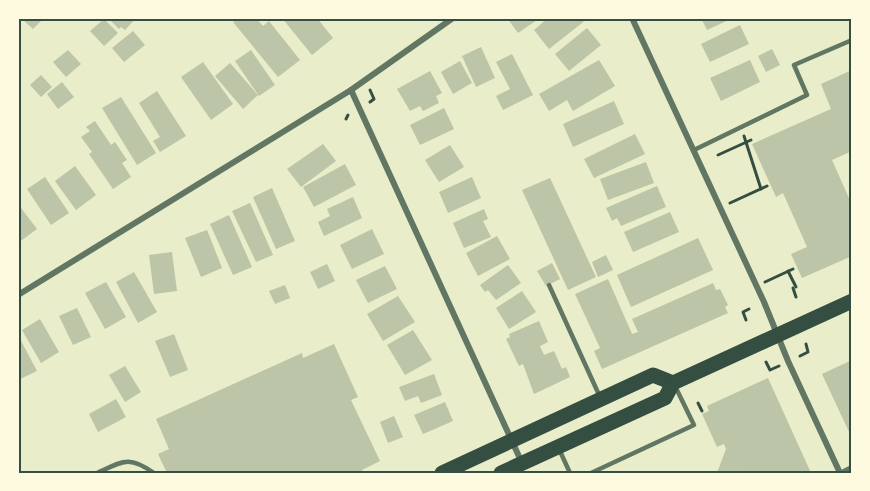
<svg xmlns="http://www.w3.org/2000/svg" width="870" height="491" font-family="Bitter,serif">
	<rect width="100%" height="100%" fill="#e9edc9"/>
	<g fill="#bcc5a7">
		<path d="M21 18H44L33 29Z"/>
		<path d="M108 18H136L125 30 121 27 119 29Z"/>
		<path d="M238 18H256L263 26 269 21 300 60 278 77 233 22Z"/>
		<path d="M282 18H317L333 38 312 55Z"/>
		<path d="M507 18H540L518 33Z"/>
		<path d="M548 18H586L587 19 549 49 534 30Z"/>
		<path d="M701 18H733L707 30Z"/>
		<path d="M104 19 118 33 104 46 90 31Z"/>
		<path d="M740 25 749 44 710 62 701 44Z"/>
		<path d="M587 28 601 45 569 71 555 54Z"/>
		<path d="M133 31 145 45 124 62 112 48Z"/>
		<path d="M481 47 495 78 476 87 462 56Z"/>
		<path d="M772 49 780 65 766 72 758 56Z"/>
		<path d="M68 50 81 64 66 77 53 62Z"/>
		<path d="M251 50 275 85 259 96 235 61Z"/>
		<path d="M512 54 533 95 503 110 496 96 510 89 496 62Z"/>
		<path d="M599 60 615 86 573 111 567 100 549 111 539 94Z"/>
		<path d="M750 60 760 82 721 101 710 78Z"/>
		<path d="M460 61 472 83 453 94 441 72Z"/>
		<path d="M203 62 233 104 211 120 181 77Z"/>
		<path d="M230 63 258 95 243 109 215 76Z"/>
		<path d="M852 70V151L832 160 852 205V256L802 278 791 254 807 247 783 193 776 197 752 144 831 109 821 84Z"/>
		<path d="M430 71 442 93 436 96 439 103 423 111 420 106 410 111 397 89Z"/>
		<path d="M41 75 52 87 41 97 30 85Z"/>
		<path d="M62 82 74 97 58 109 47 94Z"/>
		<path d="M157 91 186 136 160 152 153 141 160 137 139 103Z"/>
		<path d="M121 97 156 153 137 165 102 108Z"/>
		<path d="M614 101 624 124 573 147 563 124Z"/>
		<path d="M444 108 454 129 420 145 410 125Z"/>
		<path d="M95 121 111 145 115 142 127 160 122 163 131 177 113 189 89 154 92 152 81 137 90 131 86 127Z"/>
		<path d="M635 134 645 154 594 178 584 159Z"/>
		<path d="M323 144 336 161 301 187 287 169Z"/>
		<path d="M450 145 464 167 439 182 425 160Z"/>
		<path d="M646 162 654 183 608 200 600 179Z"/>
		<path d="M345 164 356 185 314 207 303 187Z"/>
		<path d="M75 166 96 195 76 210 55 181Z"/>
		<path d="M45 177 69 213 51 225 27 189Z"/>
		<path d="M472 177 481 198 448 213 439 192Z"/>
		<path d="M550 178 596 277 568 290 522 190Z"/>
		<path d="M657 186 666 207 621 226 617 218 612 221 606 208Z"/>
		<path d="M272 188 295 241 276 249 253 197Z"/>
		<path d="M353 197 362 218 324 236 318 222 330 216 327 209Z"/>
		<path d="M250 203 273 255 256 262 232 211Z"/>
		<path d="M18 204 37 229 18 243Z"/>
		<path d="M484 209 488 219 483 221 491 237 464 248 453 223Z"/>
		<path d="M670 212 679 232 633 252 624 232Z"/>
		<path d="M229 215 252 267 233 275 210 224Z"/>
		<path d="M372 229 384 254 352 269 340 245Z"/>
		<path d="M207 230 222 268 201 277 185 238Z"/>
		<path d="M497 236 510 259 478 276 466 253Z"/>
		<path d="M698 238 713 270 631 307 617 275Z"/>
		<path d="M172 252 177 291 154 294 149 255Z"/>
		<path d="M606 255 613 270 598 277 592 262Z"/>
		<path d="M552 263 560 279 546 286 537 271Z"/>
		<path d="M327 264 335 281 318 289 310 272Z"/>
		<path d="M508 265 521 283 496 300 488 290 485 292 480 285Z"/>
		<path d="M385 266 397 289 368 303 356 280Z"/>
		<path d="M134 272 157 312 138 323 116 282Z"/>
		<path d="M608 279 632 334 638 332 632 319 713 283 716 290 720 289 728 305 725 307 728 313 602 369 594 351 600 348 575 294Z"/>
		<path d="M106 282 126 317 105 329 85 293Z"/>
		<path d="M285 285 290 298 275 304 269 291Z"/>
		<path d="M522 291 536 312 509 329 496 308Z"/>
		<path d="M398 296 415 322 383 341 367 314Z"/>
		<path d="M77 308 91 337 73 345 59 316Z"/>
		<path d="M40 319 59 352 41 363 22 330Z"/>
		<path d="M539 321 548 342 540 346 544 355 554 351 562 369 566 367 570 377 534 394 523 364 519 366 506 339 510 337 509 334Z"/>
		<path d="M413 330 432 360 405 375 387 345Z"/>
		<path d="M174 334 188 370 170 377 155 341Z"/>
		<path d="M18 335 37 371 18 380Z"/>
		<path d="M334 344 358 397 351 400 380 461 362 470 363 473H167L158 454 169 449 156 419 302 353 303 358Z"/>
		<path d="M852 360V433L850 434 822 374Z"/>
		<path d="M125 366 141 392 125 402 109 375Z"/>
		<path d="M434 374 442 395 421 403 418 396 405 401 399 387Z"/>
		<path d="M768 378 811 473H738L736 470 735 473H717L726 449 724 444 717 447 702 414 709 411 707 406Z"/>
		<path d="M116 399 126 417 98 432 89 414Z"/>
		<path d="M445 402 453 421 423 434 414 415Z"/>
		<path d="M394 416 403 437 388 443 380 422Z"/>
	</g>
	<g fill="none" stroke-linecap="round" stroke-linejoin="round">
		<g stroke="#344e41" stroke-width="3">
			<path d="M370 102 374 99 370 90"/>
			<path d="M346 119 348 115"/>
			<path d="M744 136 761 189"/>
			<path d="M718 155 751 140"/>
			<path d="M730 203 767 186"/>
			<path d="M788 271 796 287"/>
			<path d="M765 282 793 269"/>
			<path d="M793 288 796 297"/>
			<path d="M746 320 743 312 749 309"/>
			<path d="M800 356 808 352 806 344"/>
			<path d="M766 362 770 370 779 366"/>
			<path d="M698 403 702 411"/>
		</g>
		<g stroke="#617663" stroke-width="4.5">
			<path d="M694 150 807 95 794 65 852 40"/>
			<path d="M549 285 600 397"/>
			<path d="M559 449 570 473"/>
			<path d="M97 473C123 461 129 455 154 473"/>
			<path d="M591 473 694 425 676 388"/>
			<path d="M840 473 852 467"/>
		</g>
		<g stroke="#617663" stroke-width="6">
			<path d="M632 18 764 302 788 361 840 473"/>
			<path d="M351 90 522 463"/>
			<path d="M18 295 351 90 453 18"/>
		</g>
		<g stroke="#344e41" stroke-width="15">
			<path d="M442 473 653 375 673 383"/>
			<path d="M501 473 665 398 673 383 852 301"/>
		</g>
	</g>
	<rect width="870" height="491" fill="none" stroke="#fefae0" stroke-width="39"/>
	<rect x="20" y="20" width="830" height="452" fill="none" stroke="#344e41" stroke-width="2"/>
</svg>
